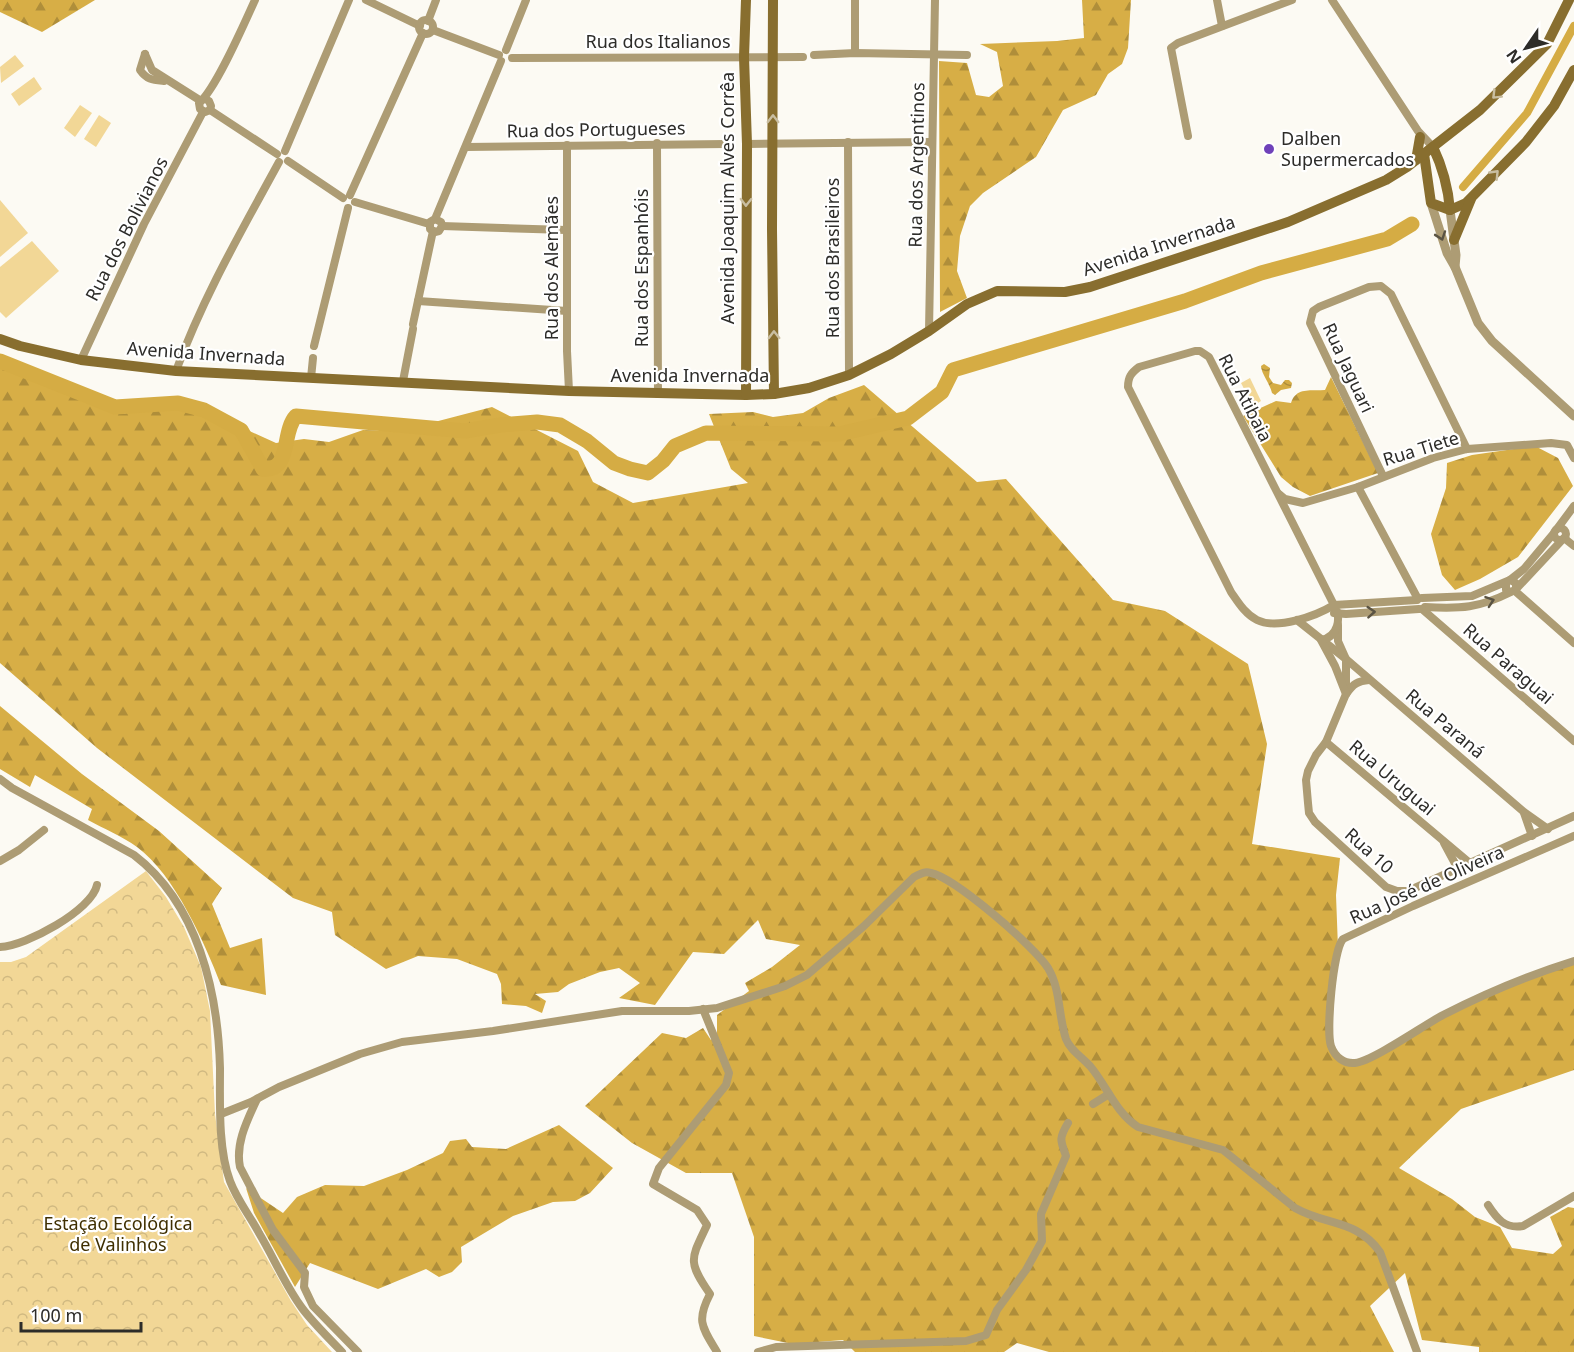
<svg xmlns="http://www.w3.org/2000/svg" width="1574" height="1352" font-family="'Noto Sans',sans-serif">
	<defs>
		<pattern id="forest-firs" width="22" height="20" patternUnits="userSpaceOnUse" patternTransform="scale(1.5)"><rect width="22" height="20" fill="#d7ae46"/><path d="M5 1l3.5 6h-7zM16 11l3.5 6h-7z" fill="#af8e3a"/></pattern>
		<pattern id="park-crowns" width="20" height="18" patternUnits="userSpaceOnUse" patternTransform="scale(1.5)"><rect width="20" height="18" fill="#f2d796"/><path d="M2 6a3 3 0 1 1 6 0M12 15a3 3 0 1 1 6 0" fill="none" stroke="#d0b981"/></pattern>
		<pattern id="water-waves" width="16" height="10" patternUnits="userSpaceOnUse" patternTransform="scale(1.5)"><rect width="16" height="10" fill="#d5ac44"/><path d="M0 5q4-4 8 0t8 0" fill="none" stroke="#ad8c39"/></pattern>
	</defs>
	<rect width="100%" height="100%" fill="#fcfaf3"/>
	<g fill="url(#forest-firs)">
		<path d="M0 0H95L42 32 0 12Z"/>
		<path d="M1082 0H1131L1128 48 1122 64 1108 74 1096 95 1063 110 1036 157 983 193 970 206 960 236 957 271 967 298 940 312 939 61 967 63 976 95 989 97 1003 86 997 52 980 44 1057 41 1084 38Z"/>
		<path d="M0 357 26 367 94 405 122 414 183 401 276 443 304 439 329 442 363 430 400 431 492 407 578 451 593 482 633 503 748 483 731 469 709 414 753 412 773 417 803 413 829 398 864 385 977 482 1006 479 1113 600 1165 611 1248 664 1267 744 1252 844 1340 858 1336 895 1338 948 1330 1044 1336 1055 1357 1063 1443 1015 1574 961V1070L1461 1109 1399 1168 1452 1199 1475 1217 1500 1227 1512 1248 1553 1254 1562 1246 1550 1217 1568 1207 1574 1208V1352H1479V1347L1422 1340 1405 1273 1370 1306 1394 1352H1049L1017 1343 1004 1352H855L843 1340 793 1344 754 1336V1237L732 1173H686L632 1143 585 1106 662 1033 686 1038 703 1028 711 1040 717 1037V1015L749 991 745 983 772 967 800 945 766 939 758 920 724 954 693 952 655 1005 619 998 640 983 619 968 600 972 569 984 558 992 535 994 546 1001 542 1013 526 1006 502 1004 501 984 497 974 457 959 418 956 386 969 335 935 332 912 293 898 97 748 0 663Z"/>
		<path d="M1331 377 1378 473 1310 496 1293 487 1281 477 1243 416 1276 401 1291 403C1296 387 1310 391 1325 390Z"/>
		<path d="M1535 446 1558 458 1573 486 1518 557 1480 579 1455 590 1442 575 1431 534 1446 488 1447 463 1472 455Z"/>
		<path d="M0 706 82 774 159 831 222 888 212 904 230 948 262 938 266 995 221 985C204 942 175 875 137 847 122 836 104 829 88 820L92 809 35 775 30 787 0 769Z"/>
		<path d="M559 1125 613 1168 590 1193 575 1201 553 1202 513 1216 461 1247 462 1262 452 1272 439 1277 426 1269 378 1289 310 1263 295 1287 254 1213 246 1188 283 1213 297 1197 325 1185 364 1186 407 1170 443 1153 450 1141 466 1139 472 1147 506 1149Z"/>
	</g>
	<path fill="url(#park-crowns)" d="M146 871 166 897 184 927 201 967 210 1011 215 1114 224 1182 291 1301 307 1325 332 1352H0V962H11L26 957Z"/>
	<g fill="#f2d796">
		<path d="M15 55 24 66 1 83 0 67Z"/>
		<path d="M34 77 42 89 19 106 11 94Z"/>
		<path d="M80 105 92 113 75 137 64 128Z"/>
		<path d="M99 115 111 123 96 147 84 139Z"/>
		<path d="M0 200 28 233 0 257Z"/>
		<path d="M32 241 59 271 6 318 0 312V267Z"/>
		<path d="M1250 378 1261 401 1253 406 1241 383Z"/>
	</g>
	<path fill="url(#water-waves)" d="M1264 364 1270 368 1269 377 1273 383 1281 385 1285 380H1289L1292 383 1291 388 1281 390 1275 395 1272 393C1270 384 1261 373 1261 366Z"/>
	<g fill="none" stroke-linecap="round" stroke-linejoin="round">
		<path stroke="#d5ac44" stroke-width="8" d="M1463 187 1527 113 1574 26"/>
		<path stroke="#d5ac44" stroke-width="15" d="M0 361 115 407 178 403 204 410 241 430 263 469C292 472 281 432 296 416L465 431 500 425 537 422 560 425 587 441 614 463 630 469 648 473 663 461 675 446 706 433 839 434 908 418 942 392 953 370 1185 301 1261 273 1387 239 1412 224"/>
		<g stroke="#ad9c74" stroke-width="8">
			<path d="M366 0 420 26"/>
			<path d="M1217 0 1222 26"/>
			<path d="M1332 0 1418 131 1433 147"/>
			<circle cx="426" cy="27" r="7"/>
			<path d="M428 21 436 0"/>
			<path d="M433 30 499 55"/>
			<path d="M506 50 526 0"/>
			<path d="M855 53V0"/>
			<path d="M145 54 152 70 201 101"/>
			<path d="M145 54 140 70C147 80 153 80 164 81"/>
			<path d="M814 55 855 53 967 55"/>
			<path d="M512 58 803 57"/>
			<path d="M205 99 209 101 211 106 210 110 205 112 200 109 199 103C216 89 244 24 255 0"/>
			<path d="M210 110 277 154"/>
			<path d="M1188 136 1171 48 1178 43 1292 0"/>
			<path d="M848 142 849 375"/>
			<path d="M657 143 658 394"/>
			<path d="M747 144 932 142"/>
			<path d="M567 145V351L569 391"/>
			<path d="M466 147 726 144"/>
			<path d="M285 151 349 0"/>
			<path d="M288 161 343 198"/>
			<path d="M350 195 423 33"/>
			<path d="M355 202 429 224"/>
			<path d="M435 219 441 222 442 226 439 231 435 232 430 229V222L435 219 501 61"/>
			<path d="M442 226 566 230"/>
			<path d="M418 301 567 311"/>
			<path d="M413 324 433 231"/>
			<path d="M929 331 935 0"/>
			<path d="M314 346 348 208"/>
			<path d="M81 360 144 224 203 112"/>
			<path d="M176 371C203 297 242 230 279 162"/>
			<path d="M311 378 313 358"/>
			<path d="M403 381 413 329"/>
			<path d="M1383 476 1310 323 1313 311 1319 307 1369 287 1381 286 1391 294 1467 449"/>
			<path d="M1358 487 1418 599"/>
			<path d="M1279 494 1285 499 1303 503 1358 487 1433 458 1467 449 1551 443 1567 445 1574 458"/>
			<circle cx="1560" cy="534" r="6"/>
			<path d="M1557 529 1574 506"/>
			<path d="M1564 538 1574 546"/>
			<path d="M1510 580 1524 569 1554 533"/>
			<path d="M1517 588 1562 540"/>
			<path d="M1515 591 1574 643"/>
			<path d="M1422 598 1472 596 1510 580 1516 583V590L1509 592 1506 590V584"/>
			<path d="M1425 607C1461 609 1479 608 1511 592"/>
			<path d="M1422 609 1574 741"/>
			<path d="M1334 613 1346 614 1419 609"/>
			<path d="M1297 620 1346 659 1524 812 1548 829"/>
			<path d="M1338 625V641L1346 659V694L1326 742 1316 755 1308 771 1306 780 1308 803 1309 813 1315 822 1386 887 1397 891H1408L1574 816"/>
			<path d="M1347 693C1353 684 1358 681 1369 680"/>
			<path d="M1346 694 1335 666 1321 640C1338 637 1342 618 1334 605L1209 357 1200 351H1195L1139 367C1131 373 1128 377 1128 387L1231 592C1238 602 1245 614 1257 620 1277 630 1316 616 1334 605L1417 600"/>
			<path d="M1326 742 1471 864"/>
			<path d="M0 779 12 788 134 855C198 904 218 992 220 1068 220 1103 218 1149 230 1181 237 1200 250 1216 259 1233 274 1258 285 1285 302 1308 314 1324 329 1338 342 1352"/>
			<path d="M1524 813 1532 836"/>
			<path d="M1574 836 1413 906 1343 939C1333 950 1326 1032 1331 1046 1335 1057 1344 1064 1355 1063 1373 1061 1424 1025 1443 1015 1486 993 1529 975 1574 961"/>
			<path d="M1444 843 1458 869"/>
			<path d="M0 861 19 850 44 830"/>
			<path d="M0 947C26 946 92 910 97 885"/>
			<path d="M703 1009 729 1073 726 1085 659 1168 653 1184 697 1210 707 1225C691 1259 687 1261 710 1294 696 1321 702 1327 717 1352"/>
			<path d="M257 1099C248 1119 235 1143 240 1167L273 1230 305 1273 304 1287 313 1306 358 1352"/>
			<path d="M1093 1104 1109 1094"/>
			<path d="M221 1114 251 1102 279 1087 360 1054 402 1042 493 1031 622 1011H689L717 1008 785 986 807 975 828 957 864 926 914 877C920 874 924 871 931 873 955 878 1034 946 1048 968 1061 990 1058 1015 1066 1039 1070 1050 1082 1057 1090 1066 1107 1086 1115 1112 1138 1127L1223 1150 1295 1208C1327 1226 1356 1219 1380 1252L1417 1352"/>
			<path d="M1488 1205C1497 1219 1505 1229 1523 1226L1574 1196"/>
			<path d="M758 1352 776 1347 966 1341 986 1335 997 1310 1026 1270 1042 1241 1041 1214 1066 1156C1060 1140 1059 1138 1068 1123"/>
		</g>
		<g stroke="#ad9c74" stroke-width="9">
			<path d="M1431 203 1447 253 1455 267 1478 323 1492 341 1574 416"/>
			<path d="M1450 210 1456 255 1455 267"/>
		</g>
		<g stroke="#886e2f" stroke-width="10">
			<path d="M773 0 772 229 774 394"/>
			<path d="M1433 147C1443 168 1448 186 1450 210"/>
			<path d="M1424 154 1431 203 1450 210"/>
			<path d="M1416 160 1420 137"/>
			<path d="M1450 210 1466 203 1526 142 1554 106 1574 70"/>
			<path d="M1454 240 1471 199"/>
			<path d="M0 339 20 346 81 360 176 371 569 391 746 395 774 394 809 388 849 375 891 354 929 331 967 304 997 291 1065 292 1090 287 1288 222 1386 180 1407 167 1480 110 1547 44 1569 0"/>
			<path d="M746 395 747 144 744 57 746 0"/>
		</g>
	</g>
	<defs><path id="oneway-chevron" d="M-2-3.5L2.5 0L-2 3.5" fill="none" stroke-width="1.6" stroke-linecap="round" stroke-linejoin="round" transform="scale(1.5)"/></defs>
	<g stroke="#c9bea1">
		<use href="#oneway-chevron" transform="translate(1496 95) rotate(135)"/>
		<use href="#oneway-chevron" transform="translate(773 119) rotate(-90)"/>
		<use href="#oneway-chevron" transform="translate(1495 174) rotate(-46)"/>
		<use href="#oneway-chevron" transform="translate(746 202) rotate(91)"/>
		<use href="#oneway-chevron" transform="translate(774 335) rotate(-91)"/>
	</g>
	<g stroke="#5a5343">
		<use href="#oneway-chevron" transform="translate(1441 236) rotate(71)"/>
		<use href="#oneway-chevron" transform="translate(1490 601) rotate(-19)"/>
		<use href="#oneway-chevron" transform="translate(1371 612) rotate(-4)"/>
	</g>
	<circle fill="#6f41b9" stroke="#fff" stroke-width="2" cx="1269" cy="149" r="6"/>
	<g text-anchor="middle" stroke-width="4.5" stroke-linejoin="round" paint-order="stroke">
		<g font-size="18" fill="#2d2c29" stroke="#fff">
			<text x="658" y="48">Rua dos Italianos</text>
			<text transform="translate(596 130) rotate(-1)" y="6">Rua dos Portugueses</text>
			<text transform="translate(917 165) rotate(-89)" y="6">Rua dos Argentinos</text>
			<text transform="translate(728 198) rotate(-90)" y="6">Avenida Joaquim Alves Corrêa</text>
			<text transform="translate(127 229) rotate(-63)" y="6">Rua dos Bolivianos</text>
			<text transform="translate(1159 246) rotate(-18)" y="6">Avenida Invernada</text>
			<text transform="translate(833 258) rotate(-90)" y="6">Rua dos Brasileiros</text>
			<text transform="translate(552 268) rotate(-90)" y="6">Rua dos Alemães</text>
			<text transform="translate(642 268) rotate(-90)" y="6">Rua dos Espanhóis</text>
			<text transform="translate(206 354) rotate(4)" y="6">Avenida Invernada</text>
			<text transform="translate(1348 368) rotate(65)" y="6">Rua Jaguari</text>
			<text x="690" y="382">Avenida Invernada</text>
			<text transform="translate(1245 398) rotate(63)" y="6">Rua Atibaia</text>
			<text transform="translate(1421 449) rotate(-17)" y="6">Rua Tiete</text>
			<text transform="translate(1508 664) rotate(41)" y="6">Rua Paraguai</text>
			<text transform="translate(1445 724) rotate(40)" y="6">Rua Paraná</text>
			<text transform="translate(1392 778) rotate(40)" y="6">Rua Uruguai</text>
			<text transform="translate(1369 851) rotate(42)" y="6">Rua 10</text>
			<text transform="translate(1427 885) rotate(-24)" y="6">Rua José de Oliveira</text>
		</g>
		<g font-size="18" fill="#2d2c29" stroke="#fff" text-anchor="start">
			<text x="1281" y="145">Dalben<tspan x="1281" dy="21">Supermercados</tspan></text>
		</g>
		<g font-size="18" fill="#3f2f01" stroke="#fff">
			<text x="118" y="1230">Estação Ecológica<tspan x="118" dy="21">de Valinhos</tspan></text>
		</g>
	</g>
	<g transform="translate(1526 48) rotate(235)" stroke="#ffffff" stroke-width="4.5" paint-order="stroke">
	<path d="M0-4.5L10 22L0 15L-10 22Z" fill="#2d2c29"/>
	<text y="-9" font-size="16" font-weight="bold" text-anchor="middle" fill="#2d2c29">N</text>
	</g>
	<path d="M21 1322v9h120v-9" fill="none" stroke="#2d2c29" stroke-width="3"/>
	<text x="30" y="1322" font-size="18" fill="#2d2c29" stroke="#ffffff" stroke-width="4.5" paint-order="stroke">100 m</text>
</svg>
